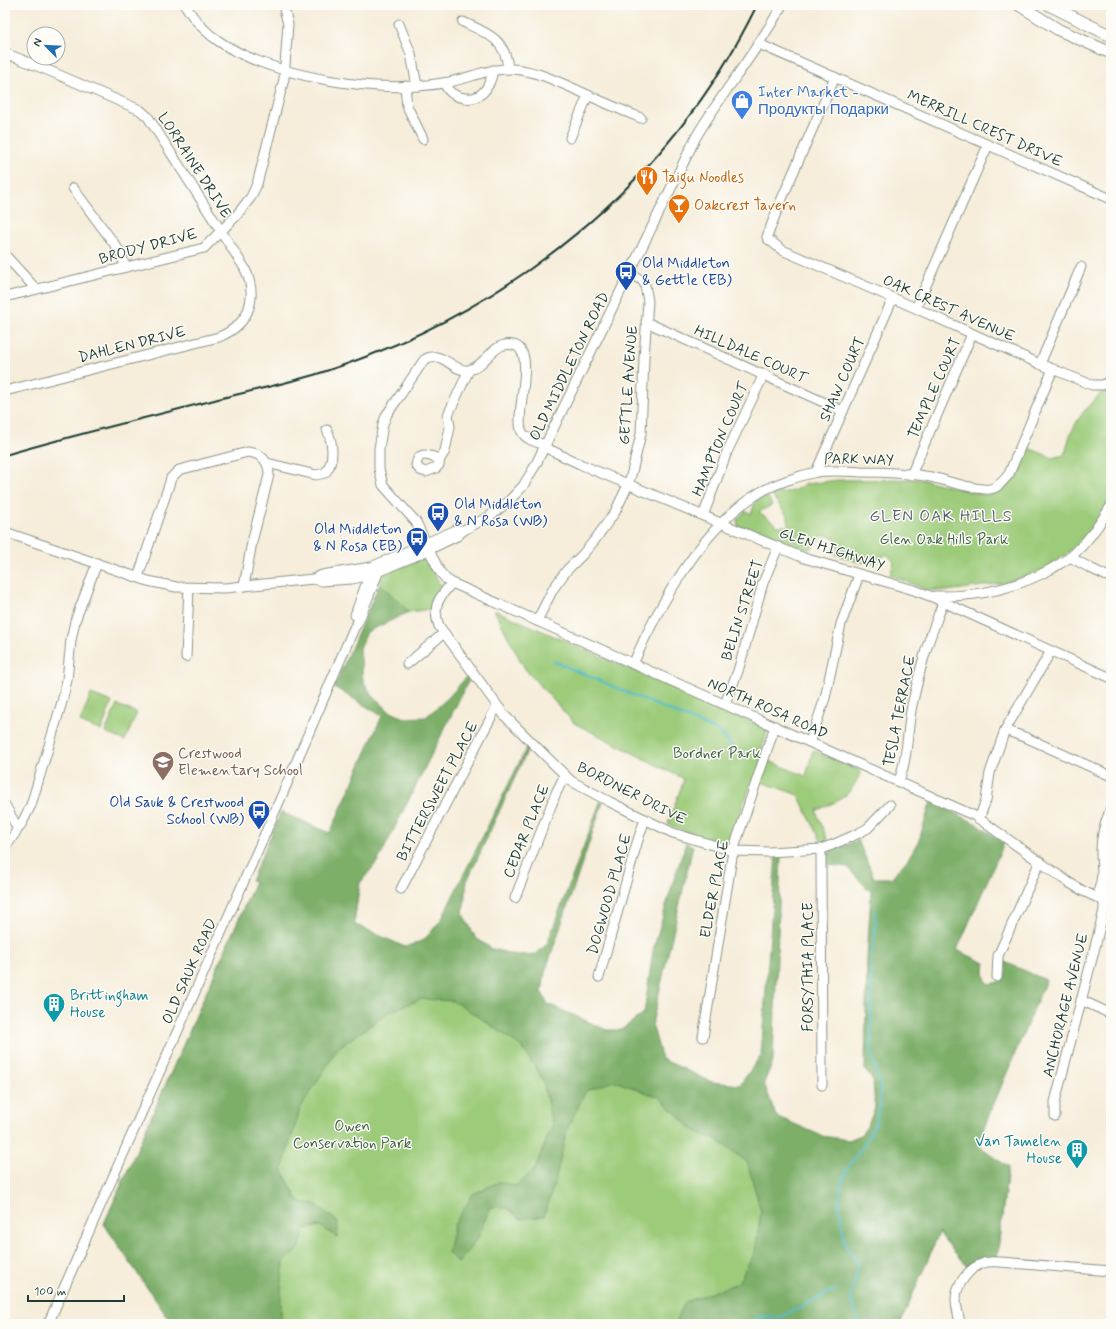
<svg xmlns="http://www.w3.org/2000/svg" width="1116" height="1329" font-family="Mynerve,sans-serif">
	<rect width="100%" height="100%" fill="#fdfcf7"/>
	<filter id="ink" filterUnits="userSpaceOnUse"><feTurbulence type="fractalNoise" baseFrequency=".025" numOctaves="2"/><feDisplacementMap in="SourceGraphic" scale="8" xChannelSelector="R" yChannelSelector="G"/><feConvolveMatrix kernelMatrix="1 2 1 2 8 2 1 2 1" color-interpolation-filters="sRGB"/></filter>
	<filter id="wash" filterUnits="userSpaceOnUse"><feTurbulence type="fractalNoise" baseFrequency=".012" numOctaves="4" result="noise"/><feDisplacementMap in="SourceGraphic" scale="16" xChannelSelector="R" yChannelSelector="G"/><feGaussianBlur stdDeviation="0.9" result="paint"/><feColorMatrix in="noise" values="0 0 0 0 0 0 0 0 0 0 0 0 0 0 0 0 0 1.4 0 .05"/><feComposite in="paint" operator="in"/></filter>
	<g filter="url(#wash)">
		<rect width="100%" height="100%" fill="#f6edda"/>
		<g fill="#9ccb79" stroke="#5e8456">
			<path d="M1111 386V499L1092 528 1067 554 1040 571 1004 583 947 591 926 590 890 575 894 562 887 554 873 563 857 562 835 554 838 549 835 538 824 535 819 539 811 549H795L738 526 737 520 745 511 751 514 756 500 768 497 772 505 759 512 778 526H789L788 517 771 494 793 491 806 484 838 480 920 479 984 495C986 495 990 495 993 494 1009 488 1019 461 1026 447L1053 458 1064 455C1068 447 1068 438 1072 431 1078 416 1097 394 1111 386Z"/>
			<path d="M421 559 426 561 441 585V589L434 600 431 609 409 612 380 583 382 577 384 574Z"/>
			<path d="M494 610 768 729 759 757 806 776 813 750 861 771C850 798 841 799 816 811L828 841 822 843 798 795 753 779 728 845 685 832 668 824 684 779 574 723 525 669Z"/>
			<path d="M91 694 112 702 101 731 80 722Z"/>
			<path d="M117 705 137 713 125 741 105 732Z"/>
			<path d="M255 882 953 1200 1008 1167 997 1257 979 1260 967 1267 939 1233 900 1324H172L104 1224Z"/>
		</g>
		<path fill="#7daf69" stroke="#4e764e" d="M380 583 409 612 367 632 360 648 363 681 372 695 389 711 404 718 426 717 448 698 469 674 471 676 378 861 360 883 354 924 405 947 424 940 441 920 528 745 529 747 467 881 463 914 476 938 492 949 517 955 536 954 547 944 601 800 603 802 545 972 542 993 548 1004 607 1030H621L644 1013 653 950 673 882 686 843 693 846 652 1024 662 1059 712 1082 740 1085 761 1055 776 856H781L773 1061 764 1083 776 1116 822 1136 849 1140 861 1135 868 1125 875 1108 873 1081 865 1070 867 958 871 892 847 867 823 864 825 854 858 840 874 878H891L908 859 919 840 931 801 977 824 1004 843 957 950 985 963C984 970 983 979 989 984 1003 983 1009 975 1005 962L1046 980 977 1144 1008 1167 997 1257 979 1260 967 1267 939 1233 900 1324H675L685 1302 738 1283 755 1252 761 1211 747 1162 717 1140 693 1130 659 1097 614 1081 586 1091 567 1129 555 1182 544 1216 520 1219 507 1208 490 1207 478 1238 458 1263 448 1252 454 1225 473 1194 499 1182 516 1186 535 1169 552 1126 543 1080 522 1047 485 1021 453 1001 421 999 389 1012 338 1048 300 1109 282 1170 299 1202 315 1204 338 1222V1238L320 1226 305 1229 299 1249 284 1262 281 1291V1323L282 1324H172L104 1224 255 883 251 881 281 812 330 833 382 716 334 687Z"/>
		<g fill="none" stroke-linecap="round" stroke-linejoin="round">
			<g stroke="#52bdcd" stroke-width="2">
				<path d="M553 661 720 732 731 745 747 758"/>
				<path d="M750 1324 760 1316 781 1317 836 1289"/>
				<path d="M859 1324 850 1295 856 1278 857 1261 845 1245 839 1205 840 1188 846 1171 865 1143 876 1122 880 1103V1082L875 1068 871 1050V960L876 927 875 907"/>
			</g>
		</g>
	</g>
	<g filter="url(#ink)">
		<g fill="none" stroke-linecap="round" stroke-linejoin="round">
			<g stroke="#8a9587" stroke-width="11">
				<g id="minor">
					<path d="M185 5C194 20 206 33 220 42 275 78 379 94 443 83 466 80 487 68 511 69 535 70 556 81 577 90 598 100 619 109 641 118"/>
					<path d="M463 22C487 33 506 39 508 69"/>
					<path d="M399 24 411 54 417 86"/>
					<path d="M759 44 1111 199"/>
					<path d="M5 53 52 72 140 110 148 117 244 267C259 297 250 324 219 337L5 391"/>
					<path d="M5 64 6 53"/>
					<path d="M835 77 777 210 767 237 768 239 782 250 893 298 1040 364 1092 385H1103L1111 381"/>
					<path d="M444 83C448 91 451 94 460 97 480 103 490 88 493 70"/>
					<path d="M405 86 407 106 423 139"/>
					<path d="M570 138 588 95"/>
					<path d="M73 188 121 253 125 267"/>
					<path d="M5 255 36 289"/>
					<path d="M5 297 204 248 236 216 251 197 257 184 284 79 288 24 283 5"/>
					<path d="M916 308 988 145"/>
					<path d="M646 322 843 411"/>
					<path d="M1040 364 1081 267"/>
					<path d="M545 445C537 442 526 440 522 432 512 414 544 337 504 345 491 348 483 367 469 370 453 373 442 348 424 360L397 400 387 414 383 424 379 449V469L383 485 416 522 429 550 440 572 446 579 452 583 975 816 1068 882 1083 891 1111 904"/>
					<path d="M544 447 582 465 804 558 914 590 930 596 1111 678"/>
					<path d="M440 459C429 456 419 449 416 465L420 470 426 472 436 468 439 465 440 459 445 451 450 427 448 415 469 370"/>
					<path d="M267 463 316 475 325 473C335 461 333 443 327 430"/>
					<path d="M816 472 893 298"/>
					<path d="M911 475 972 334"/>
					<path d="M703 516 727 452 764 374"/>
					<path d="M5 532 148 581 176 587 225 588 313 579 322 575 371 567 456 530H464"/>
					<path d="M1070 557 1092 569 1111 578"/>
					<path d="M138 577 169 485 171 478 179 470 248 452C262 454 269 461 269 475L252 542 244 586"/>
					<path d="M313 579 322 581 352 579 370 575 422 553 457 536 464 530 490 516 508 502 523 486 535 466 696 137C723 91 757 52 782 5"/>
					<path d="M452 583C438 598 432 607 439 626L505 716 571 781 610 802 673 833 733 851 769 852 821 849 832 845 857 834 868 828 890 805"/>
					<path d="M935 596C976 597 1017 588 1053 568 1061 563 1071 558 1078 550 1091 537 1101 522 1111 506"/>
					<path d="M355 615 371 570"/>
					<path d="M537 621 553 589 567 570 583 554 594 541 615 512 628 485 632 472 641 434 644 358 648 301 645 285 642 280 629 274"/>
					<path d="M186 657 189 588"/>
					<path d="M407 664 444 633"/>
					<path d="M633 664C658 606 703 526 759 493 774 484 798 476 816 472 830 470 847 471 861 472 884 472 908 473 931 477 945 480 977 491 990 489 998 488 1004 480 1009 474L1053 369"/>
					<path d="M725 704 738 671 763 583 778 547"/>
					<path d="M1005 730 1027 738 1111 776"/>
					<path d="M810 742 825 698 841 624 859 575"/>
					<path d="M899 781C908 757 907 731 912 705 916 689 919 673 924 657 929 638 937 620 943 602"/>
					<path d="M5 805 18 829"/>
					<path d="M979 819 986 800 990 773 1005 730 1051 651"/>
					<path d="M5 848 22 823 31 805 62 702 67 680 71 640 75 621 97 563"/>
					<path d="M821 849 822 1085"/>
					<path d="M401 889 497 706"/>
					<path d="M515 898 556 793 565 775"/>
					<path d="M1104 901 1099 889C1104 875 1101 866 1101 851 1101 836 1105 822 1111 808"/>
					<path d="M599 977 637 843 645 819"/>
					<path d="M997 977 998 956 1040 861"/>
					<path d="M1081 1000 1111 1014"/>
					<path d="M703 1037 733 851 775 726"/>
					<path d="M1055 1116V1102L1094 951 1104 910V901L1108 893 1109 844 1111 833"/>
					<path d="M48 1324 279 802 354 628 359 620 378 573"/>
					<path d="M960 1324C959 1316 956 1307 956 1299 956 1284 970 1267 984 1263 989 1261 995 1262 1000 1262L1111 1271"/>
				</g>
			</g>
			<g stroke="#8a9587" stroke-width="13">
				<g id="major">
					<path d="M1019 5 1059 30 1111 53"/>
					<path d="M1049 5 1111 36"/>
				</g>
			</g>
			<use href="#minor" stroke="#fff" stroke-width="9"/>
			<use href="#major" stroke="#fff" stroke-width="11"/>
			<path stroke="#1f3d34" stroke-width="2" d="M5 455C77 434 150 417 222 398 255 390 288 383 320 373 508 313 670 184 757 5"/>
		</g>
	</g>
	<defs>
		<g id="shop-pin" transform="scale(1.15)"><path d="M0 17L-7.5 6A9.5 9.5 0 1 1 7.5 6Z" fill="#3f7fe0" stroke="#fdfcf7"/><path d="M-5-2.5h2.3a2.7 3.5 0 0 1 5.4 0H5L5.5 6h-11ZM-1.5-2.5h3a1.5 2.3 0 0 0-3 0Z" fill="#fff"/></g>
		<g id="restaurant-pin" transform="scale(1.15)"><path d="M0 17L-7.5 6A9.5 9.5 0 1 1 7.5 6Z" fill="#e8710a" stroke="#fdfcf7"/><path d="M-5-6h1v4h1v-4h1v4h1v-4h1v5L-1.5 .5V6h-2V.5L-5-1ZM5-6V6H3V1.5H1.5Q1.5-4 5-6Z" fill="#fff"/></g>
		<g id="bar-pin" transform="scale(1.15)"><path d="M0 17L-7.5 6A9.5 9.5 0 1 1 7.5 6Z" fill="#e8710a" stroke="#fdfcf7"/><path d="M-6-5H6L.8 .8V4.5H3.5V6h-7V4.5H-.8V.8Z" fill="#fff"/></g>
		<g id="bus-pin" transform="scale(1.15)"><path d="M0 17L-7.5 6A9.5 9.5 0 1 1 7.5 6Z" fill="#1a4fb4" stroke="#fdfcf7"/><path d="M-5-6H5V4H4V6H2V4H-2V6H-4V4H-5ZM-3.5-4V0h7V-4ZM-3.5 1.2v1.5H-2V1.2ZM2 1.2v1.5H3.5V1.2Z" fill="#fff"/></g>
		<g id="school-pin" transform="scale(1.15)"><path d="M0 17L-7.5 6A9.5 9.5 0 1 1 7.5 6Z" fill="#8d6e63" stroke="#fdfcf7"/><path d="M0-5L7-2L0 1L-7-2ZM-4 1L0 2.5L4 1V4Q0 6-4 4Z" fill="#fff"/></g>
		<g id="building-pin" transform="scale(1.15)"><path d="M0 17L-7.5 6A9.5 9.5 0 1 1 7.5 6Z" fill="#0f9aa8" stroke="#fdfcf7"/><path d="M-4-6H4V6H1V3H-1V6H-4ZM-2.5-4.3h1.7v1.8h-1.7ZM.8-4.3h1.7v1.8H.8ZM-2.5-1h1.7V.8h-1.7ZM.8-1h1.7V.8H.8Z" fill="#fff"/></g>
	</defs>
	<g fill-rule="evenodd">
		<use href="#shop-pin" x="742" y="101"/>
		<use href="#restaurant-pin" x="647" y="177"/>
		<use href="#bar-pin" x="679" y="205"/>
		<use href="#bus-pin" x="626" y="272"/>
		<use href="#bus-pin" x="438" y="513"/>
		<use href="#bus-pin" x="417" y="538"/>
		<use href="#school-pin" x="163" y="762"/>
		<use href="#bus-pin" x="259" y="811"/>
		<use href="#building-pin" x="54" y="1004"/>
		<use href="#building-pin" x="1077" y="1150"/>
	</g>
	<g text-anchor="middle" stroke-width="3" stroke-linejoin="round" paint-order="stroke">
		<g font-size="15" fill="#366cbe" stroke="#fdfcf7" text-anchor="start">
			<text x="758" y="97">Inter Market -<tspan x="758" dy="17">Продукты Подарки</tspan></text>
		</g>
		<g font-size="15" fill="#1f3d34" stroke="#fdfcf7">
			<text transform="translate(985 128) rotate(24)" y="5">MERRILL CREST DRIVE</text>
			<text transform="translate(195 165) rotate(57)" y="5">LORRAINE DRIVE</text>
			<text transform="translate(148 246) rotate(-15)" y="5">BRODY DRIVE</text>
			<text transform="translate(949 308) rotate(24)" y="5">OAK CREST AVENUE</text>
			<text transform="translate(132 344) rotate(-14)" y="5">DAHLEN DRIVE</text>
			<text transform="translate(751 354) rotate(24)" y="5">HILLDALE COURT</text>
			<text transform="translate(569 366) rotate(-64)" y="5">OLD MIDDLETON ROAD</text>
			<text transform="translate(842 379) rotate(-66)" y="5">SHAW COURT</text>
			<text transform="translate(628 385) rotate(-86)" y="5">GETTLE AVENUE</text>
			<text transform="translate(934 388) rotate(-66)" y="5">TEMPLE COURT</text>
			<text transform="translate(720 439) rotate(-67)" y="5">HAMPTON COURT</text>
			<text transform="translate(859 459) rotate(1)" y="5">PARK WAY</text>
			<text transform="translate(832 549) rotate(18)" y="5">GLEN HIGHWAY</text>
			<text transform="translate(742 610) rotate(-72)" y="5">BELIN STREET</text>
			<text transform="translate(768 708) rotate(24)" y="5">NORTH ROSA ROAD</text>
			<text transform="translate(899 711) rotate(-79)" y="5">TESLA TERRACE</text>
			<text transform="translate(437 791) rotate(-62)" y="5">BITTERSWEET PLACE</text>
			<text transform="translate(632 793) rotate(27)" y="5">BORDNER DRIVE</text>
			<text transform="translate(526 831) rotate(-68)" y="5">CEDAR PLACE</text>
			<text transform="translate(714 889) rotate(-79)" y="5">ELDER PLACE</text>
			<text transform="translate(609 894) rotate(-74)" y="5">DOGWOOD PLACE</text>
			<text transform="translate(808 967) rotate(-90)" y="5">FORSYTHIA PLACE</text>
			<text transform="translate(189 971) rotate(-66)" y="5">OLD SAUK ROAD</text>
			<text transform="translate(1065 1005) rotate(-76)" y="5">ANCHORAGE AVENUE</text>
		</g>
		<g font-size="15" fill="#c56008" stroke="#fdfcf7" text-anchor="start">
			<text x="662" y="182">Taigu Noodles</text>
			<text x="694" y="210">Oakcrest Tavern</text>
		</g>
		<g font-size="15" fill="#164399" stroke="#fdfcf7" text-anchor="start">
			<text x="642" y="268">Old Middleton<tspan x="642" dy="17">&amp; Gettle (EB)</tspan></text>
			<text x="454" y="509">Old Middleton<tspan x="454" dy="17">&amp; N Rosa (WB)</tspan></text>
			<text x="402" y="534" text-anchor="end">Old Middleton<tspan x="402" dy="17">&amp; N Rosa (EB)</tspan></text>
			<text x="244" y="807" text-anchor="end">Old Sauk &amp; Crestwood<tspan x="244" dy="17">School (WB)</tspan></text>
		</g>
		<g font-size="15" fill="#3e6045" stroke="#fdfcf7">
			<text x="944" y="544">Glen Oak Hills Park</text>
			<text x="717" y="758">Bordner Park</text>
			<text x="352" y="1131">Owen<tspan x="352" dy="17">Conservation Park</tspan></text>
		</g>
		<g font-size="15" fill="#785e54" stroke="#fdfcf7" text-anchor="start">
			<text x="178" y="758">Crestwood<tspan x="178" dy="17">Elementary School</tspan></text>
		</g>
		<g font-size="15" fill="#0d838f" stroke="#fdfcf7" text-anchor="start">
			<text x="70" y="1000">Brittingham<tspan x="70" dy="17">House</tspan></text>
			<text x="1062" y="1146" text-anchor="end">Van Tamelen<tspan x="1062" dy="17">House</tspan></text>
		</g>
		<g font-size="16" letter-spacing="1" fill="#565e6d" stroke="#fdfcf7">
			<text x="941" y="521">GLEN OAK HILLS</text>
		</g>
	</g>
	<rect width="1116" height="1329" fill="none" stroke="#fdfcf7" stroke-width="20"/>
	<g transform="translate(46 46) rotate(294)"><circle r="19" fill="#fdfcf7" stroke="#a4b0a9"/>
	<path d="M0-3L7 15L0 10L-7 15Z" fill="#1f6fb2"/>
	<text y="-6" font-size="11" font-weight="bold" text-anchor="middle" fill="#1f3d34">N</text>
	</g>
	<path d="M28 1295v6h96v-6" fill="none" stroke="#1f3d34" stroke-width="2"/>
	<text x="34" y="1295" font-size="12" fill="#1f3d34" stroke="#fdfcf7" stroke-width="3" paint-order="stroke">100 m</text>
</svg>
